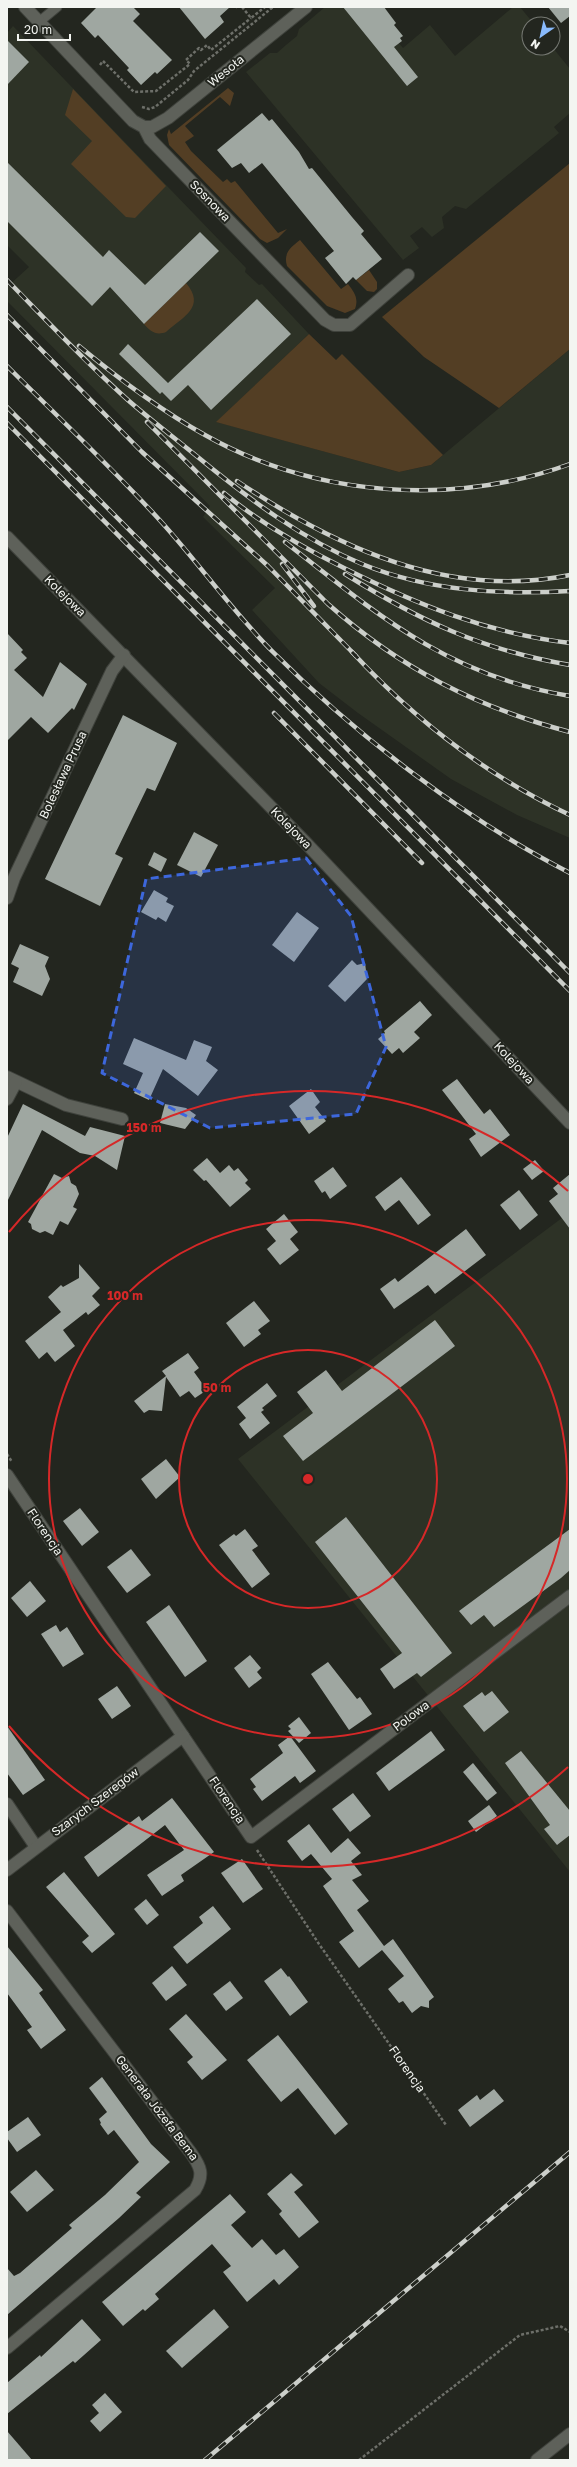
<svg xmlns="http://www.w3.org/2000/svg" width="577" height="2467" font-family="'Golos Text',sans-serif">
	<rect width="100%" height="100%" fill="#23261f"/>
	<g fill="#2d3226">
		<path d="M325 7H368L403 48 430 25 455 56 513 7H520L534 24H529V48H553L570 69V113L554 127 559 133 466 209 455 206 442 217 444 228 432 237 422 227 410 236 419 248 403 260 246 72 270 53H277L286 45 297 36 299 29Z"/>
		<path d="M13 26 246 268 245 272 259 285 262 284 309 334 217 422 399 472 431 465 570 349V838L517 815 451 779 358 713 319 683 252 610 275 588 203 517 210 506 7 301V287L29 267 7 245V33Z"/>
		<path d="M570 1212V1872L238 1459Z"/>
	</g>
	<g fill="#533e24">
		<path d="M228 88 234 93 230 106 220 97 185 126 194 136 185 142 191 151 223 182 227 179 231 183 235 181 278 233 287 229 278 238 267 243 260 239 169 145 167 135 169 129 171 134Z"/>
		<path d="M73 89 166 186 135 218 126 217 71 164 92 141 65 115Z"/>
		<path d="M570 163V349L499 408 424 357 382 317Z"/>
		<path d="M300 240 341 289 348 284C354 292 359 298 355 309L345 313 327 306 287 266C283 253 291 247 300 240Z"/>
		<path d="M369 270 377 282V289L374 292 367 291 356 280Z"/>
		<path d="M186 283C206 307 184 316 166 332 156 336 150 331 144 324Z"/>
		<path d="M309 334 336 360 342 354 443 455 431 465 399 472 216 422Z"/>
	</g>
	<g fill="#9fa7a1">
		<path d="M97 7H133L140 14 133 21 172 60 157 74 155 72 141 85 127 70 129 68 98 35 95 38 81 23Z"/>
		<path d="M179 7H230L220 16 224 22 205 39Z"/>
		<path d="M343 7H384L396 23 394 25 403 36 400 38 402 41 394 47 418 77 407 86Z"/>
		<path d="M548 7H570V16L561 23Z"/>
		<path d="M7 40 29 62 7 85Z"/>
		<path d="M262 113 269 121 272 119 299 152 309 169 312 168 352 217 364 231 361 234 382 259 356 280 353 277 346 284 325 258 334 251 262 163 249 173 241 163 232 168 217 150Z"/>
		<path d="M7 162 103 257 109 250 145 285 200 232 219 251 144 324 110 287 92 306 7 221Z"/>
		<path d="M257 299 291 334 211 410 188 385 171 401 162 392 160 394 119 354 128 344 168 383Z"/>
		<path d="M7 633 23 650 21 652 27 658 14 670 43 697 60 662 87 684 74 710 72 708 48 733 31 717 7 741Z"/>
		<path d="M123 715 177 743 155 791 147 788 115 854 123 858 100 906 45 879Z"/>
		<path d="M194 832 218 845 201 877 177 865Z"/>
		<path d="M154 852 167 859 161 872 148 865Z"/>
		<path d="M154 890 168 898 166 902 174 906 166 922 158 917 156 920 141 912Z"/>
		<path d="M297 912 319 928 294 962 272 945Z"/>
		<path d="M20 944 49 957 45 966 50 979 42 996 13 982 19 968 11 964Z"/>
		<path d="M352 960 357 965 365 963 367 979 345 1002 328 986Z"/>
		<path d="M420 1001 432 1015 414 1032 420 1038 403 1053 399 1048 392 1054 378 1039 385 1033 384 1031Z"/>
		<path d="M134 1038 186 1060 194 1040 212 1047 206 1061 218 1070 198 1096 163 1069 149 1100 134 1093 143 1073 123 1064Z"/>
		<path d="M457 1079 484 1114 490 1109 510 1135 481 1157 469 1139 476 1134 442 1090Z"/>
		<path d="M311 1089 320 1102 315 1107 326 1121 309 1134 289 1106Z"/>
		<path d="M23 1104 85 1136 90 1127 125 1136 117 1170 95 1156 80 1153 42 1130 7 1202V1138Z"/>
		<path d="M165 1104 186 1108 196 1115 185 1129 160 1123Z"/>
		<path d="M207 1158 220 1173 229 1165 234 1171 238 1168 248 1180 245 1183 251 1189 230 1207 206 1180 204 1181 193 1170Z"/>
		<path d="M535 1160 544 1171 532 1180 523 1169Z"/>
		<path d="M333 1167 347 1186 330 1199 325 1191 322 1193 314 1181Z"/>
		<path d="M54 1174 62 1178 69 1176 71 1183 76 1186 79 1194 73 1207 77 1209 68 1225 60 1221 53 1235 45 1231 40 1233 32 1229 31 1224 28 1222Z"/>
		<path d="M570 1174V1229L549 1201 558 1194 553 1188Z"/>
		<path d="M401 1177 431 1215 418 1225 399 1200 385 1211 375 1197Z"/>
		<path d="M519 1190 538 1215 520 1230 500 1205Z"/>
		<path d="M284 1214 298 1232 290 1239 299 1250 280 1265 267 1249 276 1241 266 1229Z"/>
		<path d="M466 1229 486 1255 435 1294 428 1285 394 1309 380 1289 395 1278 398 1282Z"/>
		<path d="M79 1264 100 1288 92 1296 100 1305 88 1315 86 1312 63 1330 75 1346 55 1362 47 1352 39 1359 25 1341 61 1312 48 1297 61 1285 63 1287 79 1278Z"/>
		<path d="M254 1301 270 1321 258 1330 261 1334 244 1347 226 1323Z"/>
		<path d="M435 1320 455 1346 303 1461 283 1436 313 1413 297 1392 326 1370 342 1391Z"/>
		<path d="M188 1353 199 1368 194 1372 207 1390 195 1398 189 1391 180 1397 166 1377 162 1411 149 1410 144 1413 134 1401 166 1376 162 1371Z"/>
		<path d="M267 1383 277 1396 262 1408 264 1410 261 1412 270 1423 250 1439 239 1424 246 1418 237 1407Z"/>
		<path d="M166 1459 180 1477 156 1499 141 1479Z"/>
		<path d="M80 1508 99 1532 82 1546 63 1521Z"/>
		<path d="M346 1517 452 1653 421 1677 417 1673 394 1689 380 1669 402 1653 315 1542Z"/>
		<path d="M245 1529 258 1546 252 1550 270 1574 252 1588 219 1545 234 1534 236 1536Z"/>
		<path d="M570 1529V1570L561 1578 494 1627 484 1615 471 1625 459 1611Z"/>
		<path d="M131 1549 151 1575 127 1593 107 1567Z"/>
		<path d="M30 1581 46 1601 27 1617 11 1598Z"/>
		<path d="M169 1605 207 1661 185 1677 146 1622Z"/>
		<path d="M56 1625 60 1632 67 1627 84 1654 63 1667 41 1634Z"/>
		<path d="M250 1655 261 1668 257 1672 262 1678 249 1688 234 1668Z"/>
		<path d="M328 1662 357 1699 360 1697 372 1714 349 1730 311 1674Z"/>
		<path d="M117 1686 131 1706 112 1719 98 1699Z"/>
		<path d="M492 1691 509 1712 484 1732 463 1706 482 1692 485 1696Z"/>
		<path d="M299 1717 311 1733 299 1743 288 1731 291 1729 288 1726Z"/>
		<path d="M7 1726 45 1780 23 1795 7 1773Z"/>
		<path d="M431 1731 445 1750 389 1791 376 1773Z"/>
		<path d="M290 1736 316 1771 300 1783 295 1776 262 1801 253 1789 256 1787 250 1779 283 1753 278 1745Z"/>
		<path d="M521 1751 570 1811V1835L557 1845 544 1829 550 1825 505 1763Z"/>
		<path d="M473 1763 497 1793 487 1801 463 1772Z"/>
		<path d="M353 1793 371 1816 350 1832 332 1809Z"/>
		<path d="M172 1798 214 1852 181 1875 184 1881 162 1896 147 1875 184 1850 165 1825 98 1877 84 1857 139 1816 142 1821Z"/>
		<path d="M489 1805 497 1816 476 1832 468 1821Z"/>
		<path d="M309 1824 331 1853 348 1838 361 1853 351 1861 362 1875 352 1880 369 1901 357 1910 384 1946 393 1939 434 1997 429 2001V2008L421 2006 412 2013 403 2001 399 2003 388 1989 404 1976 382 1950 359 1968 339 1942 354 1931 323 1886 332 1879 311 1854 302 1861 287 1841Z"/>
		<path d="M242 1859 263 1889 243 1903 221 1873Z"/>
		<path d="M64 1872 115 1934 92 1953 82 1942 89 1936 46 1887Z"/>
		<path d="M146 1899 159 1915 147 1925 134 1909Z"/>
		<path d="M213 1906 231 1929 187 1964 173 1947 203 1923 199 1917Z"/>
		<path d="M7 1946 43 1990 39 1993 66 2030 41 2049 27 2030 32 2027 7 1993Z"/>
		<path d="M172 1966 187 1985 166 2001 152 1983Z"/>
		<path d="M281 1968 288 1977 289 1976 308 2002 290 2016 264 1981Z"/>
		<path d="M230 1981 243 1998 226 2011 213 1994Z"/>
		<path d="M186 2014 227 2060 202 2080 187 2062 193 2057 169 2029Z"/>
		<path d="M278 2035 348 2124 335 2135 298 2088 281 2102 247 2060Z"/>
		<path d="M102 2077 151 2144 170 2162 136 2193 141 2197 119 2218 7 2315V2268L14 2276 20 2273 72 2228 69 2225 105 2195 139 2162 114 2130 108 2135 100 2124 101 2123 99 2119 107 2112 89 2088Z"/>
		<path d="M494 2089 504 2101 470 2127 458 2110 477 2095 480 2100Z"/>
		<path d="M28 2117 41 2135 17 2152 7 2138V2132Z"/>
		<path d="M36 2170 54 2190 27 2212 10 2192Z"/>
		<path d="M291 2173 303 2185 294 2192 319 2222 299 2238 279 2214 282 2211 267 2194Z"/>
		<path d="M230 2194 246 2212 231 2225 252 2248 262 2239 276 2255 284 2249 299 2267 279 2285 274 2279 247 2302 223 2272 231 2266 212 2244 155 2294 159 2299 145 2311 143 2309 123 2326 102 2302Z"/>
		<path d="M214 2309 229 2327 182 2368 166 2351Z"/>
		<path d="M82 2319 101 2340 75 2363 73 2361 7 2414V2383L40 2355 41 2357Z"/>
		<path d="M105 2393 122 2412 100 2432 90 2421 99 2413 92 2405Z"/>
		<path d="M7 2431 32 2460H7Z"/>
	</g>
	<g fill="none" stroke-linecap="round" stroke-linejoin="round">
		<g stroke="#3f423c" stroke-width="11">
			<path id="lane" d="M39 22 57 7"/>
		</g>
		<g stroke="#3f423c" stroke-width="14">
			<g id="street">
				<path d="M25 7 133 121 144 127 150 139 325 320 334 325H350L408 275"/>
				<path d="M144 127H152L168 118 306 7"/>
				<path d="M7 537 306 843 570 1123"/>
				<path d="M7 898 14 878 112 671 124 655"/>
				<path d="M7 1077 66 1105 122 1119"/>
				<path d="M7 1099 16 1082"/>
				<path d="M7 1475 251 1837 570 1596"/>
				<path d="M7 1804 36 1847"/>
				<path d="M7 1870 183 1736"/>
				<path d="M7 1911 191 2153C201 2167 204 2175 195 2190L7 2348"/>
				<path d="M537 2460 570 2434"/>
			</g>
		</g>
		<g stroke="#6d6f69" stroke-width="2.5" stroke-dasharray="3 2" stroke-linecap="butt">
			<path d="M236 7H237"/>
			<path d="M242 7 251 18 265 7"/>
			<path d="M100 65 103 61 134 92 156 91 190 64 186 60 199 48 201 50 207 45 211 50 251 18"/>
			<path d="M142 107 149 109 155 107 188 80 194 71 273 7"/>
			<path d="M7 1454 12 1462"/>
			<path d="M257 1850 319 1944 446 2125"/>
			<path d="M359 2460 520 2335 560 2326 570 2332"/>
		</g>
		<use href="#lane" stroke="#5e615a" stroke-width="9"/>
		<use href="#street" stroke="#5e615a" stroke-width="12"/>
		<g stroke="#cccfca" stroke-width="4.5">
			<g id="rail">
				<path d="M7 280C47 321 86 363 129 401 152 421 176 439 199 458 249 499 302 539 362 564 428 591 499 595 570 591"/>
				<path d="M7 315 142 452 268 566 356 656"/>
				<path d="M79 346C119 379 160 410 205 435 315 497 452 507 570 464"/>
				<path d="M7 366C56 415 108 464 155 515 196 559 230 609 273 652 356 735 466 820 570 873"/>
				<path d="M7 407 570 973"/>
				<path d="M147 422 328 604C401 669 476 707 570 732"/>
				<path d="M7 423 570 991"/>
				<path d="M237 481C335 547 449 600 570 575"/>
				<path d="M224 493C260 523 302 547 344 568 418 605 487 633 570 643"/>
				<path d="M285 542C378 615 448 676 570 696"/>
				<path d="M282 564 314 606"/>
				<path d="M345 574C420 621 482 650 570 665"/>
				<path d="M352 652C414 719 487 776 570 815"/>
				<path d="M274 713 422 863"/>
				<path d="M205 2460 570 2152"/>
			</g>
		</g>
		<use href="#rail" stroke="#23261f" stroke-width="3" stroke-dasharray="9" stroke-linecap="butt"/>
	</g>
	<path fill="#3d67dc" fill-opacity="0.2" stroke="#3d67dc" stroke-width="3" stroke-dasharray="8 5" stroke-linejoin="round" d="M306 858 351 916 386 1047 356 1114 210 1128 102 1073 146 879Z"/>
	<g fill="none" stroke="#d62828" stroke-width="2">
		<circle cx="308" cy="1479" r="129"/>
		<circle cx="308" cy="1479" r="259"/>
		<path d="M568 1767A388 388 0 0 1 9 1726M9 1232A388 388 0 0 1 568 1191"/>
	</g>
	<g text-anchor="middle" stroke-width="4" stroke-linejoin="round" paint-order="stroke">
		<g font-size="12" fill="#f3f5f1" stroke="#23261f">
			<text transform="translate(226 71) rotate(-39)" y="4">Wesoła</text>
			<text transform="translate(210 201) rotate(46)" y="4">Sosnowa</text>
			<text transform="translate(65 596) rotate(45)" y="4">Kolejowa</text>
			<text transform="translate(63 775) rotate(-65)" y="4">Bolesława Prusa</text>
			<text transform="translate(291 828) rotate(46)" y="4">Kolejowa</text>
			<text transform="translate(514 1063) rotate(47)" y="4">Kolejowa</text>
			<text transform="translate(45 1532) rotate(56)" y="4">Florencja</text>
			<text transform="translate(411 1716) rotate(-37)" y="4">Polowa</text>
			<text transform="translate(227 1800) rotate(56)" y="4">Florencja</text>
			<text transform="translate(95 1802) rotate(-37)" y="4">Szarych Szeregów</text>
			<text transform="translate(407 2069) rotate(55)" y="4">Florencja</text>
			<text transform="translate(157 2108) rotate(53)" y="4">Generała Józefa Bema</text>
		</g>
	</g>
	<circle cx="308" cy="1479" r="6" fill="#d62828" stroke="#23261f" stroke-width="2"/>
	<g font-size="12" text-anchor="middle" font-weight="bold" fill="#d62828" stroke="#23261f" stroke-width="4" stroke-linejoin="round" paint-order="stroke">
		<text x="144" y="1132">150 m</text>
		<text x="125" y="1300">100 m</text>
		<text x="217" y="1392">50 m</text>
	</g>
	<rect width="577" height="2467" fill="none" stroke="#f3f5f1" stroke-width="16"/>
	<g transform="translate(541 36) rotate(214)"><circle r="19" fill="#23261f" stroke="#767973"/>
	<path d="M0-3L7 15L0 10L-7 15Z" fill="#89bafc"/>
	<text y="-6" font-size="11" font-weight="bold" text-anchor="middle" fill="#f3f5f1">N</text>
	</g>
	<path d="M18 34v6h52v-6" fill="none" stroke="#f3f5f1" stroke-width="2"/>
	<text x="24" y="34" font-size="12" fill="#f3f5f1" stroke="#23261f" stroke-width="3" paint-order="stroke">20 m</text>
</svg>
